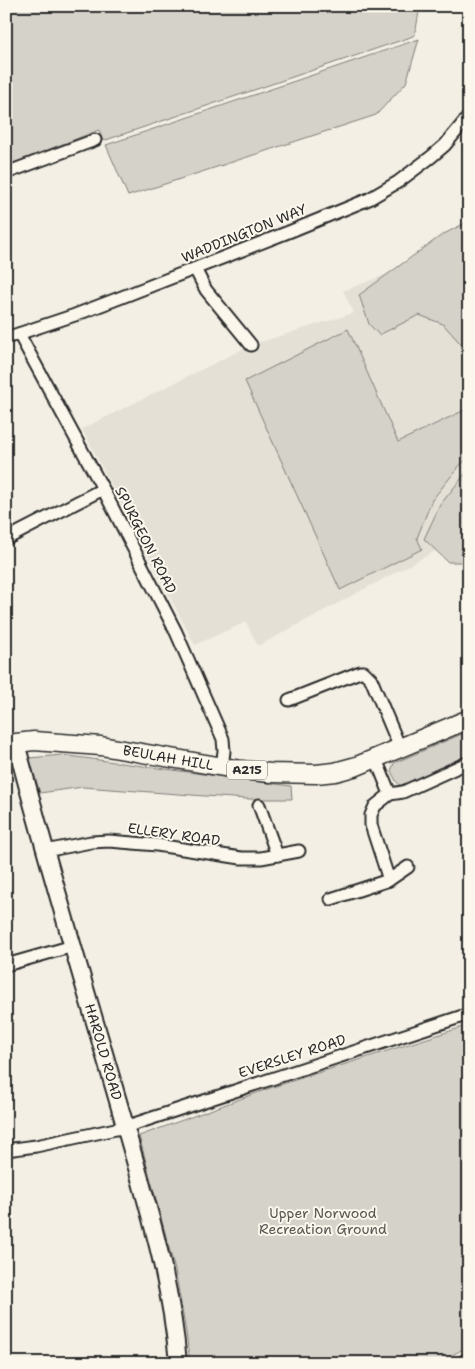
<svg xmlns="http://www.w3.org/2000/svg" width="475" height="1369" font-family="'Shantell Sans',sans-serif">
	<rect width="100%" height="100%" fill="#f3efe4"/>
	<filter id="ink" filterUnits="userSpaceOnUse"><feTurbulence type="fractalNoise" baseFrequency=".02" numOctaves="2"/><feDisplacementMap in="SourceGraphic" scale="10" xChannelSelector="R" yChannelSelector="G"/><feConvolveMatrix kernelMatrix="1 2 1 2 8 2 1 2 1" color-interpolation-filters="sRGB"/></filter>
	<g filter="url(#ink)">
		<path fill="#e4e0d6" d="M440 254 469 285V533L258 646 246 622 195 645 82 429 251 345 354 313 343 291Z"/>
		<g fill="#d5d2c9" stroke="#807e7a">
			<path d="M6 6H420L415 35 408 38 103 141 99 130 6 166Z"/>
			<path d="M419 39 406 83 376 115 128 196 106 145Z"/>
			<path d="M469 221V282L466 289 469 292V353L443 324 419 315 379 335 369 324 359 295 442 235Z"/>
			<path d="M348 329 398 442 469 408V458L461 464 432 500 417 538 422 549 340 590 245 381Z"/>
			<path d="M469 469V559L466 562H448L424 539 440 505Z"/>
			<path d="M469 731V756L406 785H399L396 781 391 771 394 763Z"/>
			<path d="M62 755 291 786 292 799H246L83 787 40 793 29 758Z"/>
			<path d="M469 1025V1346L437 1363H190L186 1332 175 1270 139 1136 270 1088Z"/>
		</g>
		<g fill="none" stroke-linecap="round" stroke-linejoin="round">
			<g stroke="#2b2b2b" stroke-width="15">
				<g id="street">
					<path d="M6 173 95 140"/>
					<path d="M195 269 206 290 251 345"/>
					<path d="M19 334 103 489 176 632 223 739 224 751 222 767"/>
					<path d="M6 338 75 315 122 297 291 231 369 199 398 182 431 157 445 145 469 116"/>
					<path d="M6 539 103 489"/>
					<path d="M289 700 360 672H364L371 679 400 748"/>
					<path d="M376 759 390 794 375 806 371 815V825L389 880"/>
					<path d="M390 794 403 792 469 762"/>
					<path d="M259 805 277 855"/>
					<path d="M45 851 91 842 109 841 157 845 241 858H261L299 851"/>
					<path d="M331 899 389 880 408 867"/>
					<path d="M6 965 73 946"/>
					<path d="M6 1150 36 1146 125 1127 469 1014"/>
					<path d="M461 1363 469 1358"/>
				</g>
			</g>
			<g stroke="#2b2b2b" stroke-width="20">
				<g id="secondary">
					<path id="s1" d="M16 743C48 866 85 987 120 1108 143 1191 171 1276 178 1363"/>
				</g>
			</g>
			<g stroke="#2b2b2b" stroke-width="21">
				<g id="primary">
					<path id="s2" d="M6 746 16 743 34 741 101 746 241 770 271 773 316 774 335 772 357 766 469 719"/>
				</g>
			</g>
			<use href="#street" stroke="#fbf7ec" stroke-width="11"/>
			<use href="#secondary" stroke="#fbf7ec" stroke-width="16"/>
			<use href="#primary" stroke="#fbf7ec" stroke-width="18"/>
		</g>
	</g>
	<g text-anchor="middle" stroke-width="4" stroke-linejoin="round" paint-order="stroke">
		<rect fill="#fbf7ec" stroke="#696865" stroke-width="1" x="227" y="760.5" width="40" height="19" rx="4"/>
		<g font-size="12" font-weight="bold" fill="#2b2b2b">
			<text x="247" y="774">A215</text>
		</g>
		<g font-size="14" fill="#2b2b2b" stroke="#fbf7ec">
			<text transform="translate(244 233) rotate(-22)" y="5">WADDINGTON WAY</text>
			<text transform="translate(146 540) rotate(63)" y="5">SPURGEON ROAD</text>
			<text dy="5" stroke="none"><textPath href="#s2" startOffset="164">BEULAH HILL</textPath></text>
			<text transform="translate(174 834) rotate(8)" y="5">ELLERY ROAD</text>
			<text dy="5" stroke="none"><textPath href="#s1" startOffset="321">HAROLD ROAD</textPath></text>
			<text transform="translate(292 1056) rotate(-18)" y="5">EVERSLEY ROAD</text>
		</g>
		<g font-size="14" fill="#565552" stroke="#fbf7ec">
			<text x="323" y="1218">Upper Norwood<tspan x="323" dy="16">Recreation Ground</tspan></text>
		</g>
	</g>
	<rect width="475" height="1369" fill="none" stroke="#fbf7ec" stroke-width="25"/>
	<rect x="12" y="12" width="450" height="1344" fill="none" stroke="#2b2b2b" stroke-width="2" filter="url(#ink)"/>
</svg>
